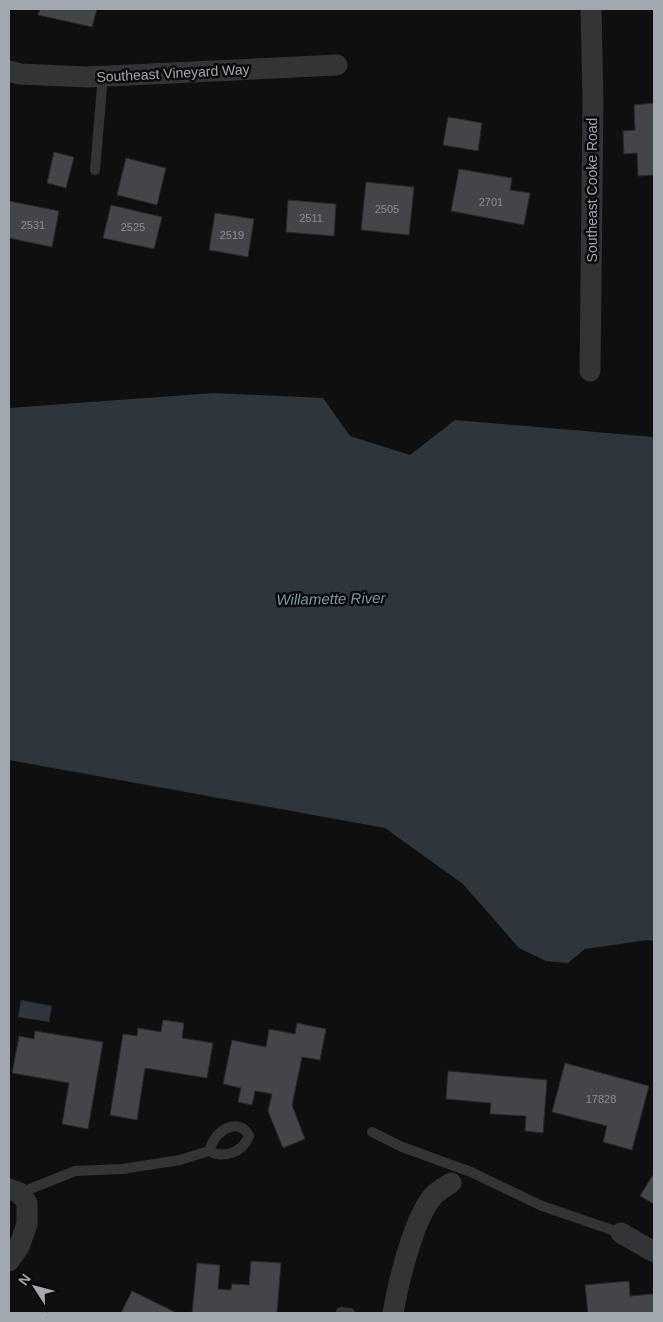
<svg xmlns="http://www.w3.org/2000/svg" width="663" height="1322" font-family="Arial,sans-serif">
	<rect width="100%" height="100%" fill="#0f0f10"/>
	<g fill="#2e363b">
		<path d="M214 393 323 398 350 436 410 455 455 420 654 437V941L648 940 585 949 568 963 546 961 519 948 463 884 385 828 9 760V408Z"/>
		<path d="M21 1000 52 1006 49 1022 18 1017Z"/>
	</g>
	<g fill="#434548" stroke="#29292c">
		<path d="M40 9H97L92 27 38 15Z"/>
		<path d="M654 103V175L638 176 637 153 624 154 623 131 635 130 634 105Z"/>
		<path d="M448 117 482 123 478 151 443 145Z"/>
		<path d="M54 152 74 157 66 188 47 183Z"/>
		<path d="M126 158 166 168 157 205 117 195Z"/>
		<path d="M459 169 512 178 510 190 530 193 524 225 451 211Z"/>
		<path d="M366 182 414 187 409 235 361 230Z"/>
		<path d="M288 200 336 204 334 236 286 232Z"/>
		<path d="M9 201 59 211 52 247 9 238Z"/>
		<path d="M111 205 162 217 154 249 103 238Z"/>
		<path d="M215 213 254 219 248 257 209 250Z"/>
		<path d="M163 1020 184 1023 182 1038 213 1043 207 1078 145 1068 137 1120 110 1115 123 1034 137 1036 138 1028 161 1032Z"/>
		<path d="M297 1023 326 1029 320 1060 302 1057 292 1105 305 1139 283 1148 268 1111 272 1094 255 1091 252 1105 238 1102 241 1088 223 1084 232 1040 266 1047 269 1029 295 1034Z"/>
		<path d="M35 1031 103 1042 88 1129 62 1124 69 1083 12 1073 19 1036 34 1039Z"/>
		<path d="M565 1063 649 1086 632 1150 603 1142 607 1126 552 1112Z"/>
		<path d="M448 1071 547 1080 543 1133 525 1131 526 1116 490 1114 491 1103 446 1099Z"/>
		<path d="M654 1173V1204L640 1196Z"/>
		<path d="M251 1261 281 1263 277 1313H192L197 1263 220 1265 218 1289 231 1290 232 1284 249 1285Z"/>
		<path d="M629 1281 630 1296 654 1294V1313H588L585 1285Z"/>
		<path d="M132 1291 177 1313H121Z"/>
	</g>
	<g fill="none" stroke-linecap="round" stroke-linejoin="round">
		<g stroke="#323436" stroke-width="10">
			<path d="M95 170 103 76"/>
			<path d="M372 1132 402 1147 471 1172 542 1206 621 1233"/>
			<path d="M20 1193 75 1171 122 1169 180 1160 209 1151C210 1148 212 1143 214 1140 222 1127 241 1119 249 1136 242 1153 224 1159 209 1151"/>
			<path d="M341 1312 350 1313"/>
		</g>
		<g stroke="#323436" stroke-width="21">
			<path d="M9 71 20 74 87 77 337 65"/>
			<path d="M590 371 593 101 591 9"/>
			<path d="M9 1189 20 1193 27 1203V1224L19 1247 9 1261"/>
			<path d="M621 1233 654 1252"/>
			<path d="M393 1313C398 1284 414 1215 435 1194 440 1190 446 1186 451 1183"/>
		</g>
	</g>
	<g text-anchor="middle" stroke-width="5" stroke-linejoin="round" paint-order="stroke">
		<g font-size="11" fill="#8a8f95">
			<text x="491" y="206">2701</text>
			<text x="387" y="213">2505</text>
			<text x="311" y="222">2511</text>
			<text x="33" y="229">2531</text>
			<text x="133" y="231">2525</text>
			<text x="232" y="239">2519</text>
			<text x="601" y="1103">17828</text>
		</g>
		<g font-size="14" fill="#a2a8af" stroke="#0a0a0b">
			<text transform="translate(173 73) rotate(-3)" y="5">Southeast Vineyard Way</text>
			<text transform="translate(592 190) rotate(-90)" y="5">Southeast Cooke Road</text>
		</g>
		<g font-size="15" font-style="italic" fill="#7c98a6" stroke="#0a0a0b">
			<text transform="translate(331 599) rotate(-1)" y="5">Willamette River</text>
		</g>
	</g>
	<rect width="663" height="1322" fill="none" stroke="#a2a8af" stroke-width="20"/>
	<g transform="translate(35 1287) rotate(306)" stroke="#0a0a0b" stroke-width="4" paint-order="stroke">
	<path d="M0-4L9 19L0 12L-9 19Z" fill="#a2a8af"/>
	<text y="-8" font-size="14" font-weight="bold" text-anchor="middle" fill="#a2a8af">N</text>
	</g>
</svg>
